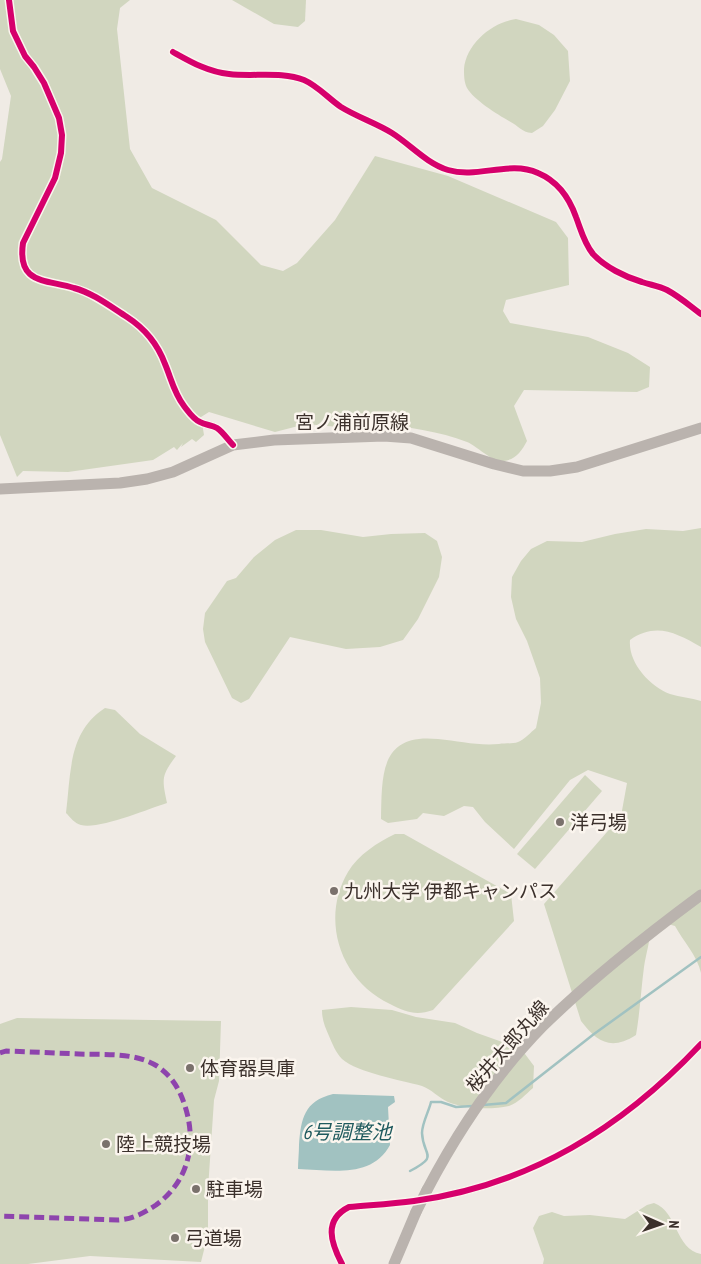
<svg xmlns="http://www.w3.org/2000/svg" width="701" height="1264" font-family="'PT Sans Narrow','Noto Sans JP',sans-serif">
	<rect width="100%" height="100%" fill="#f0ebe5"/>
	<g fill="#d1d6bf">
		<path d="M0 0H130L120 8 117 29 130 149 152 188 216 220 261 265 283 271 297 263 335 220 375 156 448 176 556 222 568 238 569 285 506 300 503 311 510 323 588 337 628 353 650 367 649 387 637 392 524 390 514 406 527 441C521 452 515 461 501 461 491 461 477 446 467 442 439 431 409 428 380 423L371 430 306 424 275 432 209 412 201 417 204 435 196 442 192 439 181 447 183 443 177 450 174 447 153 460 68 472 23 471 17 477 0 435V162L2 159 11 96 0 69Z"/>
		<path d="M232 0H306L305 21 298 27 274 24Z"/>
		<path d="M516 19 539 25 554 35 568 51 570 81 555 110 543 126 532 133C521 132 519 126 509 121 497 114 474 100 467 88 464 82 464 75 464 69 466 44 492 22 516 19Z"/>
		<path d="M701 528V647C676 633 656 622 630 640 628 662 649 686 670 694 680 697 691 698 701 701V973C697 955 683 941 675 926L661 922 651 927C650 941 646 954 644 967 641 990 640 1012 636 1035 611 1051 597 1042 581 1021L544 904 621 816 627 783 588 770 570 780 514 849 485 822 473 807 464 806 444 816 423 813 417 819 388 823 381 819C382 774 380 733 438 739 459 741 478 746 499 744 505 743 513 744 518 742 524 740 531 732 536 728L541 703 540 678 527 641 516 619 511 597 512 577 521 561 531 549 547 541 582 542 615 534 646 529 683 531Z"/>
		<path d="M296 530H321L363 537 391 534 425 533 437 541 442 557 439 577 418 619 403 640 380 647 346 649 290 637 249 699 241 703 232 698 205 642 203 629 205 613 227 581 236 578 254 557 275 540Z"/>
		<path d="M105 708 115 710 140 734 176 756C161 776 162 779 167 803 148 809 98 830 81 825 75 824 70 817 66 813 71 773 68 732 105 708Z"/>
		<path d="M585 775 602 791 535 869 517 854Z"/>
		<path d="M395 834H404L511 894 514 921 433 1010C416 1016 406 1012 390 1004 340 981 320 919 348 872 358 855 378 842 395 834Z"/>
		<path d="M351 1007 392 1010 416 1017 455 1023 477 1033 511 1045 525 1054 534 1066 533 1088C526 1094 518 1103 509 1106 491 1110 465 1109 448 1102 439 1098 431 1089 422 1086 401 1080 358 1073 342 1059 336 1053 332 1043 329 1036 325 1027 322 1020 322 1010Z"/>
		<path d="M17 1018 221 1021 219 1081 214 1100 208 1189V1234L201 1262 90 1256 28 1264H0V1024Z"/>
		<path d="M654 1203C678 1212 675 1249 701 1254V1264H543L544 1259 533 1228 539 1216 552 1212 564 1216 590 1215 625 1219 647 1205Z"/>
	</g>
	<path fill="#a1c2c1" d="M333 1094 394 1096 395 1102 388 1107 390 1145C372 1179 330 1170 298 1169 298 1161 299 1153 299 1145 301 1119 304 1101 333 1094Z"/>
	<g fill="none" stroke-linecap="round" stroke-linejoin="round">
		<g stroke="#a1c2c1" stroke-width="2.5">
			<path d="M483 1105 506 1103 594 1034 701 957"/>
			<path d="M410 1171C440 1155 423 1157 422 1133 422 1123 429 1111 431 1102H441L456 1107 473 1106"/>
		</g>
		<g stroke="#c9c3be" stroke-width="8">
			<path d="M9 0 13 31 25 56 34 67 44 83 59 118 62 135 61 153 55 178 23 243C17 285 46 279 74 288 93 293 111 307 127 317 144 328 158 345 165 364 171 378 174 393 184 406 188 411 193 419 200 422 205 425 212 425 217 428 223 432 228 440 233 445"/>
			<path d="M173 52C191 62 208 72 229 74 253 77 282 71 304 80 318 86 329 99 341 107 357 117 376 123 392 133 411 145 426 163 448 170 478 179 509 160 538 173 557 181 569 197 576 217 581 230 584 243 593 254 605 267 625 277 642 282 651 285 659 286 667 290 680 297 690 306 701 314"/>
			<path d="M342 1264C331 1243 323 1220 349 1207 371 1205 392 1204 414 1201 530 1185 622 1128 701 1044"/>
		</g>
		<g stroke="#bab3ae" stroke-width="11">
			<path d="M0 489 120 483 147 479 173 472 233 445 274 440 384 436 411 438 494 464 523 471H550L577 467 701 428"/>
			<path d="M427 1190C458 1131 496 1074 543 1026 591 979 647 935 701 895"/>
			<path d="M394 1264 416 1212"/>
		</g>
		<path stroke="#bab3ae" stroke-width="11" d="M416 1212 427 1190"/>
		<path stroke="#8e44ad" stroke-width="5" stroke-dasharray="10 5" stroke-linecap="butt" d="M0 1053 6 1051C31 1052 55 1053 79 1054 105 1055 134 1052 157 1066 172 1076 180 1090 185 1106 197 1143 189 1181 156 1205 144 1213 133 1219 118 1220L0 1216"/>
		<g stroke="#fbf5ee" stroke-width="9">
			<g id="cycleway">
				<path d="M9 0 13 31 25 56 34 67 44 83 59 118 62 135 61 153 55 178 23 243C17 285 46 279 74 288 93 293 111 307 127 317 144 328 158 345 165 364 171 378 174 393 184 406 188 411 193 419 200 422 205 425 212 425 217 428 223 432 228 440 233 445"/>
				<path d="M173 52C191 62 208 72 229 74 253 77 282 71 304 80 318 86 329 99 341 107 357 117 376 123 392 133 411 145 426 163 448 170 478 179 509 160 538 173 557 181 569 197 576 217 581 230 584 243 593 254 605 267 625 277 642 282 651 285 659 286 667 290 680 297 690 306 701 314"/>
				<path d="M342 1264C331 1243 323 1220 349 1207 371 1205 392 1204 414 1201 530 1185 622 1128 701 1044"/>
			</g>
		</g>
		<use href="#cycleway" stroke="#d6006c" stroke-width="6"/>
	</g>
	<g fill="#7a716c" stroke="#fbf5ee" stroke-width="2">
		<circle cx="560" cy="822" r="5"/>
		<circle cx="334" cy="891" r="5"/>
		<circle cx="190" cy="1068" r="5"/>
		<circle cx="106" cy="1144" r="5"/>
		<circle cx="196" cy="1189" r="5"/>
		<circle cx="175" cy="1238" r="5"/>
	</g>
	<g text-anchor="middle" stroke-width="5" stroke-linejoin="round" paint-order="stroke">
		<g font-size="19" fill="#3b302b" stroke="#fbf5ee">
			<text x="352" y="429">宮ノ浦前原線</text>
			<text transform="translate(507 1046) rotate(-49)" y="7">桜井太郎丸線</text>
		</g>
		<g font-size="19" fill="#3b302b" stroke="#fbf5ee" text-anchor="start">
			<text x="570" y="829">洋弓場</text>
			<text x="344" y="898">九州大学 伊都キャンパス</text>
			<text x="200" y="1075">体育器具庫</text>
			<text x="116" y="1151">陸上競技場</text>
			<text x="206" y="1196">駐車場</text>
			<text x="185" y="1245">弓道場</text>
		</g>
		<g font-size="20" font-style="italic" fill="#1f5a5e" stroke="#fbf5ee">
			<text x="347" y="1139">6号調整池</text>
		</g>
	</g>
	<g transform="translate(661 1224) rotate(92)" stroke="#fbf5ee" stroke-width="4" paint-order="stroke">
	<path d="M0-4L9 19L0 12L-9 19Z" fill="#3b302b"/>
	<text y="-8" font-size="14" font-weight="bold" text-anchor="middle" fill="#3b302b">N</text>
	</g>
</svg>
